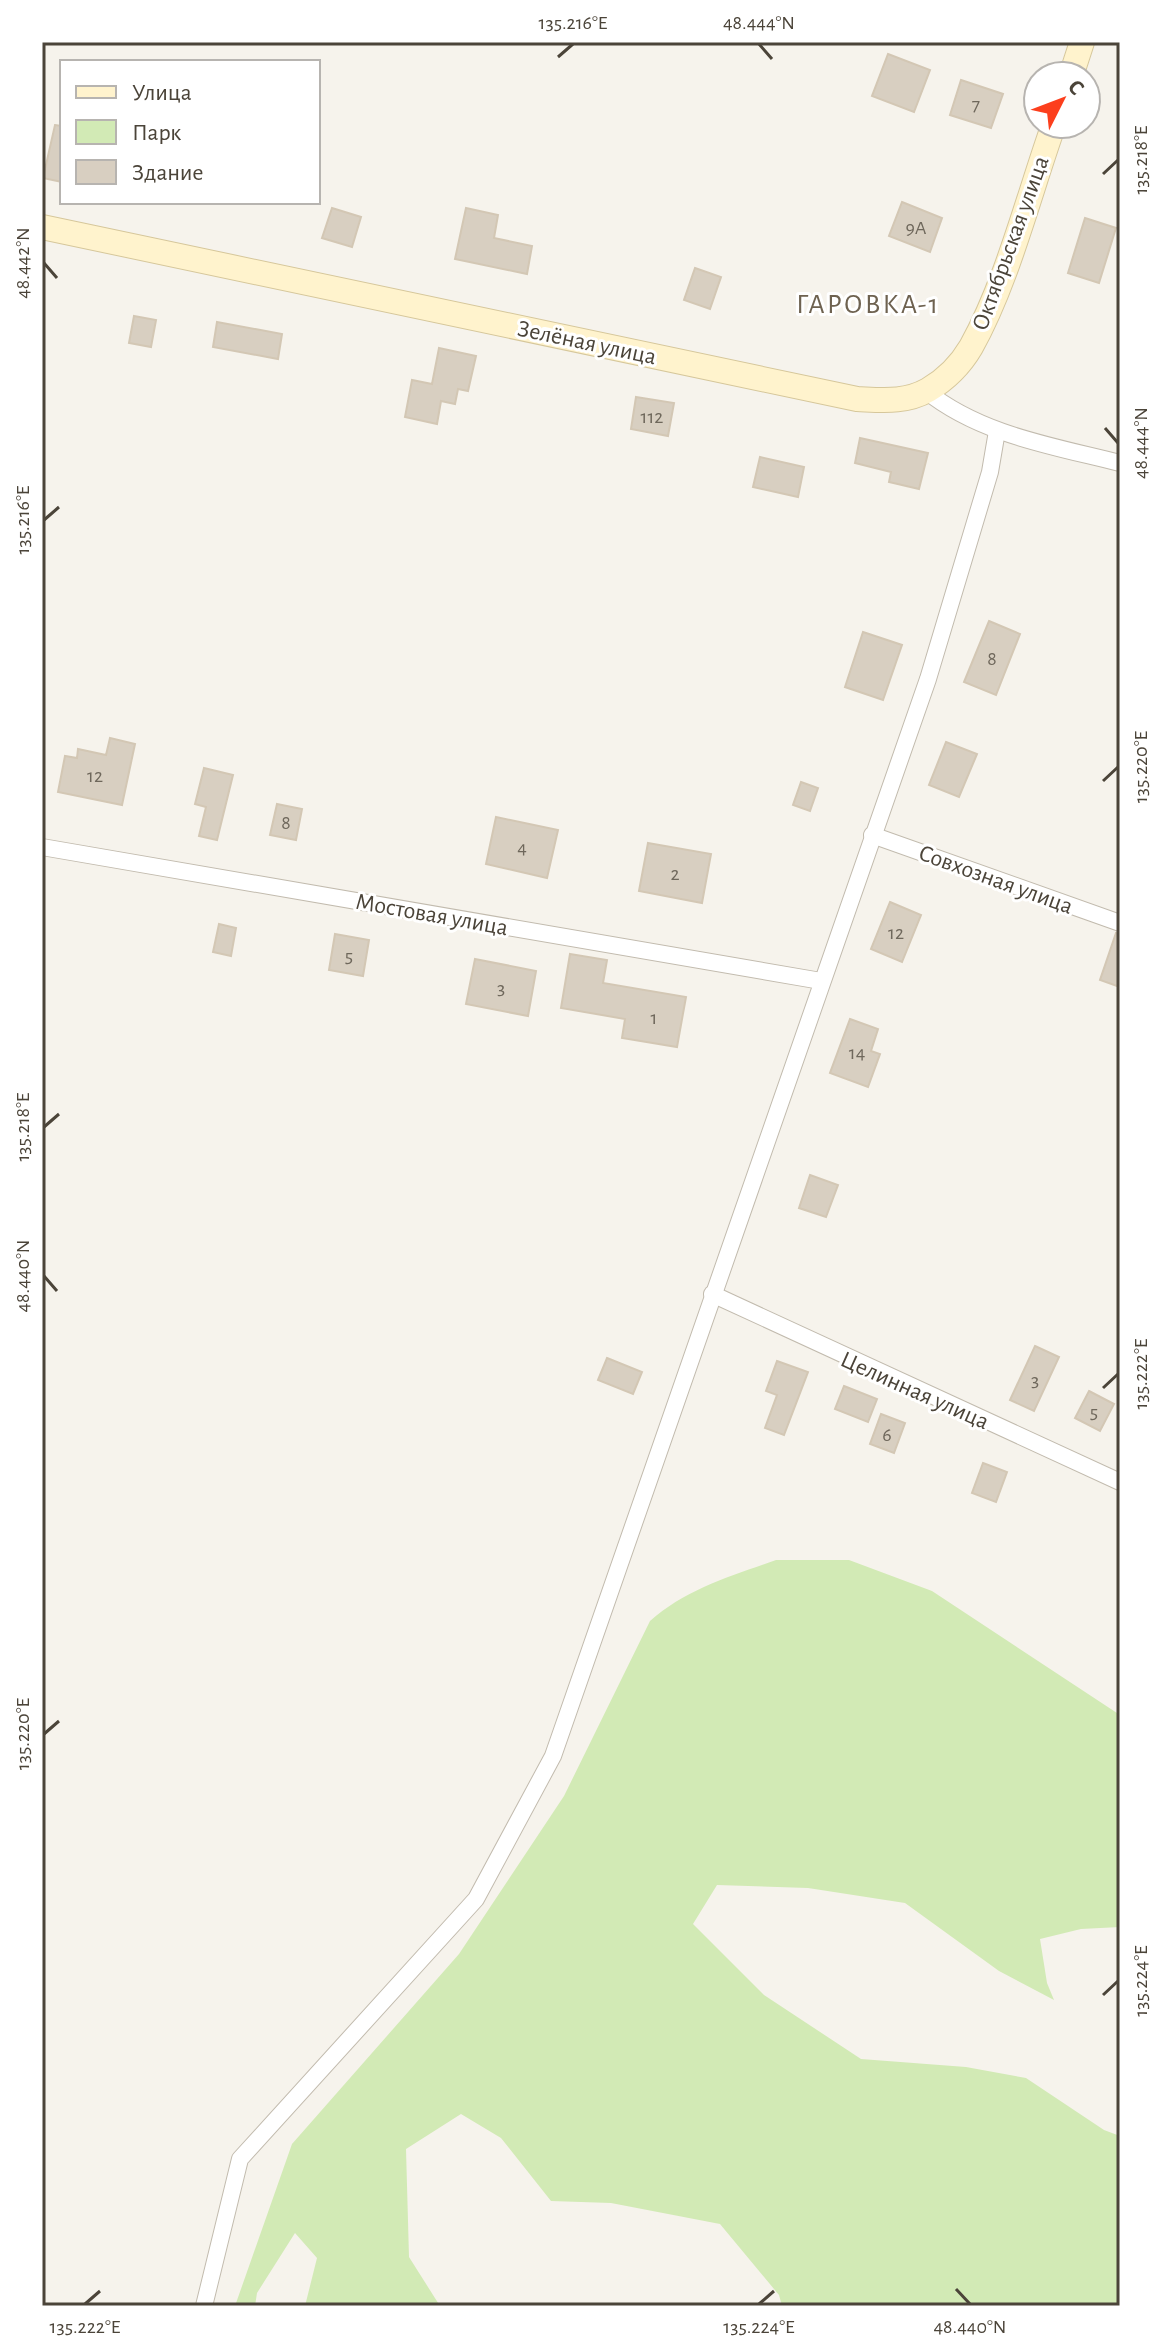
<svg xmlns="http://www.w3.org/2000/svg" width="1162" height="2348" font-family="'Alegreya Sans',sans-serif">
	<rect width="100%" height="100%" fill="#f6f3ec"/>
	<path fill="#d2eab5" d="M776 1560H849L932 1591 1120 1715V1927L1081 1929 1040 1939 1047 1983 1054 2000 999 1971 905 1903 808 1888 717 1885 693 1924 764 1995 861 2059 966 2067 1026 2078 1104 2130 1120 2136V2306H782L779 2295 720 2224 611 2203 551 2201 501 2138 461 2114 406 2149 409 2257 440 2306H305L317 2258 295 2233 257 2293 255 2306H235L292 2144 459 1954 564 1796 650 1621C686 1589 731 1576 776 1560Z"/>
	<g fill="#d8cfc1" stroke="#d3c7b4" stroke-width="2">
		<path d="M888 54 930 70 914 112 872 96Z"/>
		<path d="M961 80 1003 94 991 128 950 115Z"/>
		<path d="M55 125 62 126V182L43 178Z"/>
		<path d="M902 202 942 218 930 252 889 236Z"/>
		<path d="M332 208 361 217 352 247 322 238Z"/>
		<path d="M466 208 498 215 494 238 532 246 527 274 455 259Z"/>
		<path d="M1085 218 1116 228 1099 283 1068 273Z"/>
		<path d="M695 268 721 277 710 309 684 300Z"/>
		<path d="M134 316 156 320 151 347 129 343Z"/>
		<path d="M217 322 282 334 278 359 213 347Z"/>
		<path d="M439 348 476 356 468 391 458 389 455 404 441 401 437 424 405 417 412 380 432 384Z"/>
		<path d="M636 397 674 403 668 436 631 429Z"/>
		<path d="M860 438 928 453 919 489 889 482 891 472 855 463Z"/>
		<path d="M760 457 804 467 798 497 753 487Z"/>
		<path d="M989 621 1020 634 996 695 964 682Z"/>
		<path d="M863 632 902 645 883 700 845 687Z"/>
		<path d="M110 738 135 744 122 805 58 792 65 756 77 758 78 749 106 755Z"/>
		<path d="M946 742 977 754 959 797 929 785Z"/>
		<path d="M204 768 233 775 217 840 199 836 206 807 195 804Z"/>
		<path d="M801 782 818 788 810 811 793 805Z"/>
		<path d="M277 804 302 809 296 840 270 835Z"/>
		<path d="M496 817 558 830 547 878 486 864Z"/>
		<path d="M648 843 711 854 702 903 639 891Z"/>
		<path d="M890 902 921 915 902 962 871 949Z"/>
		<path d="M219 924 236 928 231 956 213 952Z"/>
		<path d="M1116 933 1120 934V987L1100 980Z"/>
		<path d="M335 934 369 940 363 976 329 970Z"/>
		<path d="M570 954 607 960 603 983 686 997 677 1047 622 1038 625 1019 561 1008Z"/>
		<path d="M475 959 536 971 528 1016 466 1004Z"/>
		<path d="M850 1019 878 1029 871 1051 880 1054 868 1087 830 1073Z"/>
		<path d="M810 1175 838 1185 826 1217 799 1208Z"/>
		<path d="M1035 1346 1059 1357 1034 1411 1010 1400Z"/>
		<path d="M607 1358 642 1372 633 1394 598 1380Z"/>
		<path d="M777 1361 808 1372 784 1435 765 1428 777 1395 766 1391Z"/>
		<path d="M844 1386 877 1399 868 1422 835 1409Z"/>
		<path d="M1089 1391 1114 1404 1100 1431 1075 1418Z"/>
		<path d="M881 1414 905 1423 894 1453 870 1444Z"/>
		<path d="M983 1463 1007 1472 996 1502 972 1493Z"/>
	</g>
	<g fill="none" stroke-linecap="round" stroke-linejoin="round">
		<g stroke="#c2bbae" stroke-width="18">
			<g id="street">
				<path d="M926 391C981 435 1053 446 1120 463"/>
				<path d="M872 835 1120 923"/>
				<path d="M42 847 821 981"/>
				<path d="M712 1294 1120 1482"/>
				<path d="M204 2306 240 2159 476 1899 553 1756 928 679 990 472 997 431"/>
			</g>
		</g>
		<g stroke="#d6c79b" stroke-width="26">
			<g id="secondary">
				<path d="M1071 76 1082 42"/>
				<path d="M42 227 857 399C882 400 905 403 928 390 945 380 961 364 971 347 1007 283 1029 194 1054 124"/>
			</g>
		</g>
		<use href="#street" stroke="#fff" stroke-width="16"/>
		<use href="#secondary" stroke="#fff3cd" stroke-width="24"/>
	</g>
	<path fill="none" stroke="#4b4439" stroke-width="3" d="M759 44 772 59M558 57 573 44M1103 174 1118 160M44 263 57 278M1105 428 1118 443M44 520 59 507M1103 781 1118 767M44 1127 59 1114M44 1276 57 1291M1103 1388 1118 1374M44 1734 59 1721M1103 1995 1118 1981M956 2289 970 2304M85 2304 100 2291M759 2304 774 2291"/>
	<g text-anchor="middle" stroke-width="6" stroke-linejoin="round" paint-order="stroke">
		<g font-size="20" fill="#6e675b">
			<text x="976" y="111">7</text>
			<text x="916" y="234">9А</text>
			<text x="652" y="423">112</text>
			<text x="992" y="665">8</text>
			<text x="95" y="782">12</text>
			<text x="286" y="829">8</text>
			<text x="522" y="854">4</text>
			<text x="675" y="880">2</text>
			<text x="896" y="939">12</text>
			<text x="349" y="962">5</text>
			<text x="501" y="994">3</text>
			<text x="654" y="1024">1</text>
			<text x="857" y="1059">14</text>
			<text x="1035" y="1386">3</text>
			<text x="1094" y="1418">5</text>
			<text x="887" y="1441">6</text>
		</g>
		<g font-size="24" fill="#4b4439" stroke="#fff">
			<text transform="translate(1010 243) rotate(-70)" y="8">Октябрьская улица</text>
			<text transform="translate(587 342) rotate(12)" y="8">Зелёная улица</text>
			<text transform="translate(996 879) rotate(20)" y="8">Совхозная улица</text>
			<text transform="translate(432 914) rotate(10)" y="8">Мостовая улица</text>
			<text transform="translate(915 1390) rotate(24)" y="8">Целинная улица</text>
		</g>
		<g font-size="28" letter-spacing="2" fill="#6e6250" stroke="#fff">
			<text x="868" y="313">ГАРОВКА-1</text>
		</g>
	</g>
	<rect width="1162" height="2348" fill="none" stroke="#ffffff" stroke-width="88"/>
	<rect x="60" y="60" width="260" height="144" fill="#ffffff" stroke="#b7b4b0" stroke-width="2"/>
	<rect x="76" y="86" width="40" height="12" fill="#fff3cd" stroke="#b7b4b0" stroke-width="2"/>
	<text x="132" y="100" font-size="24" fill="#4b4439">Улица</text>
	<rect x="76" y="120" width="40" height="24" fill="#d2eab5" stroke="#b7b4b0" stroke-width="2"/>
	<text x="132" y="140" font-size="24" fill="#4b4439">Парк</text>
	<rect x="76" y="160" width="40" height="24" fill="#d8cfc1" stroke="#b7b4b0" stroke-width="2"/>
	<text x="132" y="180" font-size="24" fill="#4b4439">Здание</text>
	<g transform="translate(1062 100) rotate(48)"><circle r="38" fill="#ffffff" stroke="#b7b4b0" stroke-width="2"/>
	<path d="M0-6L14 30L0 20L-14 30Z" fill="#fc3f1d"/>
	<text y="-12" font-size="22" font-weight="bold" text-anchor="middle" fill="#4b4439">С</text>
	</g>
	<rect x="44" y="44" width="1074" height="2260" fill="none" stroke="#4b4439" stroke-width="3"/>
	<g font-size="20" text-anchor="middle" fill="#4b4439">
		<text x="573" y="29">135.216°E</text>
		<text x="759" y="29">48.444°N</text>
		<text transform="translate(1140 160) rotate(-90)" y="7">135.218°E</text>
		<text transform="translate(22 263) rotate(-90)" y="7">48.442°N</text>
		<text transform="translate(1140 443) rotate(-90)" y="7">48.444°N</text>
		<text transform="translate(22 520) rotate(-90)" y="7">135.216°E</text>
		<text transform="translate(1140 767) rotate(-90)" y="7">135.220°E</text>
		<text transform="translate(22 1127) rotate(-90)" y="7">135.218°E</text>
		<text transform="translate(22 1276) rotate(-90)" y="7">48.440°N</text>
		<text transform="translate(1140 1374) rotate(-90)" y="7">135.222°E</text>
		<text transform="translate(22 1734) rotate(-90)" y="7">135.220°E</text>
		<text transform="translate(1140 1981) rotate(-90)" y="7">135.224°E</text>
		<text x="85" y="2333">135.222°E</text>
		<text x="759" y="2333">135.224°E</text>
		<text x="970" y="2333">48.440°N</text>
	</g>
</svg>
